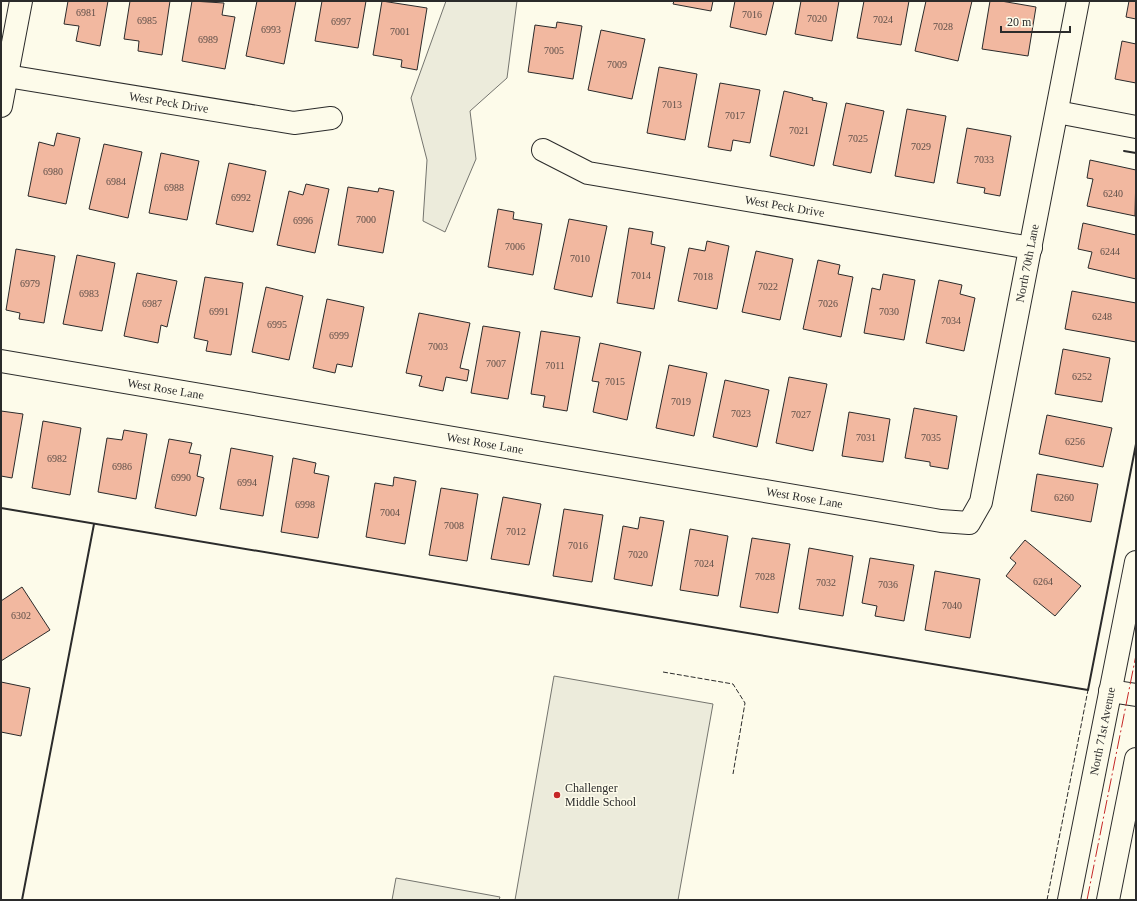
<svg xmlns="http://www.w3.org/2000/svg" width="1137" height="901" font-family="'Times New Roman',serif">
	<rect width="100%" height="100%" fill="#fdfbea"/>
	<g fill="#ecebdb" stroke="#74746e">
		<path d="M446 1H517L507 78 470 111 476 159 445 232 423 221 427 160 411 98Z"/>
		<path d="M554 676 713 704 678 900H515Z"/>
		<path d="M396 878 500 897 499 900H392Z"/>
	</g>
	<g fill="#f2b8a0" stroke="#2b2b2b">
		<path d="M68 1H108L100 46 76 41 79 26 64 24Z"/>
		<path d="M130 1H170L162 55 138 51 139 41 124 39Z"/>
		<path d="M192 1 224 3 222 15 235 17 225 69 182 61Z"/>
		<path d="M257 1H296L284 64 246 56Z"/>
		<path d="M322 1H366L358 48 315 41Z"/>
		<path d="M382 1 427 8 417 70 401 67 402 60 373 55Z"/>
		<path d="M674 1H713L711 11 673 4Z"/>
		<path d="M735 1H774L766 35 730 27Z"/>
		<path d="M801 1H839L832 41 795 34Z"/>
		<path d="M864 1H909L901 45 857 38Z"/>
		<path d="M926 1H972L958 61 915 51Z"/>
		<path d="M990 1H1001L1036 7 1028 56 982 49Z"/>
		<path d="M1129 1H1136V19L1126 17Z"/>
		<path d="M557 22 582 26 573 79 528 72 535 25 556 28Z"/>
		<path d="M601 30 645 39 632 99 588 90Z"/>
		<path d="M1122 41 1136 44V83L1115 79Z"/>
		<path d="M659 67 697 74 685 140 647 133Z"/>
		<path d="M720 83 760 90 750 143 733 140 731 151 708 147Z"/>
		<path d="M784 91 813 98 812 100 827 103 814 166 770 156Z"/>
		<path d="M846 103 884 111 871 173 833 165Z"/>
		<path d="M907 109 946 116 934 183 895 176Z"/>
		<path d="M967 128 1011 136 1000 196 984 193 985 188 957 183Z"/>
		<path d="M57 133 80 138 66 204 28 196 39 142 54 146Z"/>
		<path d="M104 144 142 152 128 218 89 209Z"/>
		<path d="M161 153 199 161 187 220 149 213Z"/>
		<path d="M1090 160 1136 170 1135 216 1087 206 1093 179 1087 178Z"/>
		<path d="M229 163 266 171 253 232 216 224Z"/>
		<path d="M306 184 329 189 315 253 277 245 289 191 303 195Z"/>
		<path d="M348 187 378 192 379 188 394 191 383 253 338 245Z"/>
		<path d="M498 209 514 212 513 219 542 224 533 275 488 267Z"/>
		<path d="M569 219 607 226 592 297 554 289Z"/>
		<path d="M1083 223 1136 235V279L1088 268 1092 252 1078 249Z"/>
		<path d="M629 228 653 232 651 244 665 247 654 309 617 303Z"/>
		<path d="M707 241 729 246 717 309 678 301 689 248 705 251Z"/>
		<path d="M16 249 55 256 44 323 19 319 20 313 6 310Z"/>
		<path d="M756 251 793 259 780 320 742 312Z"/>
		<path d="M77 255 115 263 102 331 63 324Z"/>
		<path d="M818 260 840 265 838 274 853 277 841 337 803 329Z"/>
		<path d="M137 273 177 281 167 327 161 325 158 343 124 336Z"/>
		<path d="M883 274 915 280 904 340 864 333 872 288 880 290Z"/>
		<path d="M205 277 243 283 231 355 206 351 208 341 194 338Z"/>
		<path d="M939 280 962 285 960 294 975 298 964 351 926 343Z"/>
		<path d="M266 287 303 296 289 360 252 352Z"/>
		<path d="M1072 291 1136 303V342L1065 329Z"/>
		<path d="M327 299 364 307 352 367 337 364 335 373 313 368Z"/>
		<path d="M419 313 470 323 460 368 469 370 467 381 446 377 443 391 419 386 422 376 406 373Z"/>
		<path d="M483 326 520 332 508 399 471 393Z"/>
		<path d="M541 331 580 337 567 411 543 407 545 396 531 394Z"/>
		<path d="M600 343 641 352 627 420 593 412 599 382 592 381Z"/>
		<path d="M1063 349 1110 358 1102 402 1055 394Z"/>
		<path d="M669 365 707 373 694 436 656 428Z"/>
		<path d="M789 377 827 384 813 451 776 443Z"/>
		<path d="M725 380 769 390 757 447 713 437Z"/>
		<path d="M914 408 957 416 948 469 930 466V462L905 458Z"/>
		<path d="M1 411 23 414 12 478 1 476Z"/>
		<path d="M849 412 890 419 883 462 842 456Z"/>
		<path d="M1047 415 1112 428 1103 467 1039 454Z"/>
		<path d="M43 421 81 428 70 495 32 488Z"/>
		<path d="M124 430 147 434 136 499 98 492 107 438 122 440Z"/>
		<path d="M169 439 192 443 189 453 201 455 197 476 204 478 196 516 155 508Z"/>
		<path d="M231 448 273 456 263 516 220 509Z"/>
		<path d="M293 458 316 463 314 473 329 476 318 538 281 532Z"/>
		<path d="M1037 474 1098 484 1091 522 1031 511Z"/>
		<path d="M394 477 416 481 405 544 366 537 375 483 393 486Z"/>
		<path d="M441 488 478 494 467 561 429 555Z"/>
		<path d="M503 497 541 504 529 565 491 559Z"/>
		<path d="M564 509 603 515 592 582 553 576Z"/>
		<path d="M640 517 664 521 652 586 614 579 623 526 638 529Z"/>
		<path d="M690 529 728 536 718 596 680 590Z"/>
		<path d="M752 538 790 544 778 613 740 607Z"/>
		<path d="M1025 540 1081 586 1055 616 1006 576 1016 563 1010 558Z"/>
		<path d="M809 548 853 556 843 616 799 609Z"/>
		<path d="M870 558 914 565 904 621 875 616 877 606 862 603Z"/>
		<path d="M935 571 980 579 970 638 925 630Z"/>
		<path d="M22 587 50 630 1 661V601Z"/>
		<path d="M1 682 30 688 21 736 1 732Z"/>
	</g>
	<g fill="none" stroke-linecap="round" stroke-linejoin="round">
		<g stroke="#2b2b2b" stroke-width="24">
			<g id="minor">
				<path id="s1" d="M7 76 294 123 331 118"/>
				<path d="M1 106 21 1"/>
				<path d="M1057 112 1136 127"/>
				<path id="s2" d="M543 150 588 173 1031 248"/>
				<path id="s3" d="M1 361 941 521 969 523 981 502 1078 1"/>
				<path d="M1110 691 1136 695"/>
				<path id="s4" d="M1069 900 1136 562"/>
				<path d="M1108 900 1136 759"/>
			</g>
		</g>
		<use href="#minor" stroke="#fdfbea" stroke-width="22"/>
		<g stroke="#2b2b2b" stroke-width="1" stroke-dasharray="5 2" stroke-linecap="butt">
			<path d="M663 672 733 684 745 703 733 774"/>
			<path d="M1047 900 1088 690"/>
		</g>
		<g stroke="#2b2b2b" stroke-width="2">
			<path d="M1124 151 1136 153"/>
			<path d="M1 508 1088 690 1136 444"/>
			<path d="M22 900 94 524"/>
		</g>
		<path stroke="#c62828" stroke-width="1" stroke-dasharray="14 3 2 3" stroke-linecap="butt" d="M1087 900 1136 655"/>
	</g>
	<circle fill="#c62828" stroke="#fdfbea" stroke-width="1.5" cx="557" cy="795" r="4"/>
	<g text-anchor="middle" stroke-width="3" stroke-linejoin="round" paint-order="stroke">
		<g font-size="10" fill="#5d4e48">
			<text x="86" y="16">6981</text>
			<text x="752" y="18">7016</text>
			<text x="817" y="22">7020</text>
			<text x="883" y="23">7024</text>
			<text x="147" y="24">6985</text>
			<text x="341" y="25">6997</text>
			<text x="943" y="30">7028</text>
			<text x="271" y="33">6993</text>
			<text x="400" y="35">7001</text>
			<text x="208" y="43">6989</text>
			<text x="554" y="54">7005</text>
			<text x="617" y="68">7009</text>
			<text x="672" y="108">7013</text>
			<text x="735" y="119">7017</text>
			<text x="799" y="134">7021</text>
			<text x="858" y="142">7025</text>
			<text x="921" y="150">7029</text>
			<text x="984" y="163">7033</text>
			<text x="53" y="175">6980</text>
			<text x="116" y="185">6984</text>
			<text x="174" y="191">6988</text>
			<text x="1113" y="197">6240</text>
			<text x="241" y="201">6992</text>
			<text x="366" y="223">7000</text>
			<text x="303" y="224">6996</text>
			<text x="515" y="250">7006</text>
			<text x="1110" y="255">6244</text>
			<text x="580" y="262">7010</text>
			<text x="641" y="279">7014</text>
			<text x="703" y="280">7018</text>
			<text x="30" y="287">6979</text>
			<text x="768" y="290">7022</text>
			<text x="89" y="297">6983</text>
			<text x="152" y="307">6987</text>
			<text x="828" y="307">7026</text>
			<text x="219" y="315">6991</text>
			<text x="889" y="315">7030</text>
			<text x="1102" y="320">6248</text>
			<text x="951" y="324">7034</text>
			<text x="277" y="328">6995</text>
			<text x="339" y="339">6999</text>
			<text x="438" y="350">7003</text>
			<text x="496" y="367">7007</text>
			<text x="555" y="369">7011</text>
			<text x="1082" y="380">6252</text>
			<text x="615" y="385">7015</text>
			<text x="681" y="405">7019</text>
			<text x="741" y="417">7023</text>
			<text x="801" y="418">7027</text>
			<text x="866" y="441">7031</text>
			<text x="931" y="441">7035</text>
			<text x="1075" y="445">6256</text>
			<text x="57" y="462">6982</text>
			<text x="122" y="470">6986</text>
			<text x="181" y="481">6990</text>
			<text x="247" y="486">6994</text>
			<text x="1064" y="501">6260</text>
			<text x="305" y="508">6998</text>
			<text x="390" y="516">7004</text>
			<text x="454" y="529">7008</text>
			<text x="516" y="535">7012</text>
			<text x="578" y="549">7016</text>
			<text x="638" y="558">7020</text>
			<text x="704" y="567">7024</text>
			<text x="765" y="580">7028</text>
			<text x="1043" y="585">6264</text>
			<text x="826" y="586">7032</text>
			<text x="888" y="588">7036</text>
			<text x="952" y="609">7040</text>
			<text x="21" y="619">6302</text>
		</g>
		<g font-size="12" fill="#2b2b2b" stroke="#fdfbea">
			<text dy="4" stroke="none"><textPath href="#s1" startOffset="164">West Peck Drive</textPath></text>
			<text dy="4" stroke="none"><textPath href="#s2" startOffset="250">West Peck Drive</textPath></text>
			<text dy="4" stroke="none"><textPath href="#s3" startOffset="1249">North 70th Lane</textPath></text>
			<text dy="4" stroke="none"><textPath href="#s3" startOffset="167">West Rose Lane</textPath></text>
			<text dy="4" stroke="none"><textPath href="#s3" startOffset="491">West Rose Lane</textPath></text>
			<text dy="4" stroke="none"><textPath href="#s3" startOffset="815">West Rose Lane</textPath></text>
			<text dy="4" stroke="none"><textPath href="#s4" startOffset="172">North 71st Avenue</textPath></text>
		</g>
		<g font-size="12" fill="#2b2b2b" stroke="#fdfbea" text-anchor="start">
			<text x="565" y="792">Challenger<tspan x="565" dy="14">Middle School</tspan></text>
		</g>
	</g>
	<rect width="1137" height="901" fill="none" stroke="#2b2b2b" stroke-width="4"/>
	<path d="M1001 26v6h69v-6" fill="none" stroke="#2b2b2b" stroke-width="2"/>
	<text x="1007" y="26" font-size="12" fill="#2b2b2b" stroke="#fdfbea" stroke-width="3" paint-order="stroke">20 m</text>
</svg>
